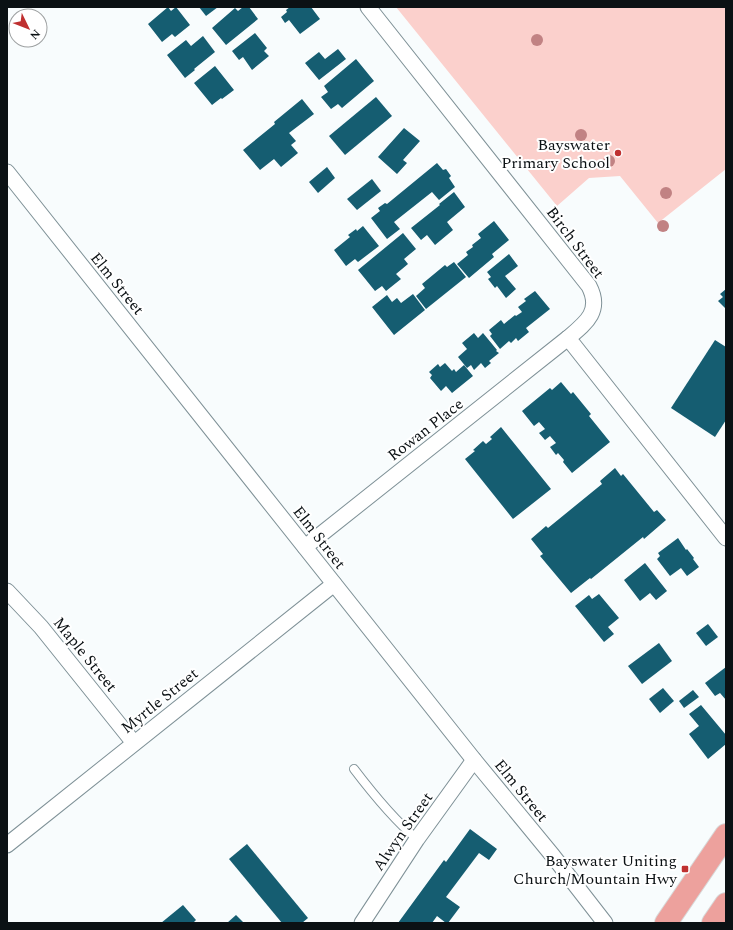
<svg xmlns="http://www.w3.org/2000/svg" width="733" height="930" font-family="Spectral,serif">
	<rect width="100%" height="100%" fill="#f8fcfd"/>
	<path fill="#fbd0cc" d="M396 7H726V169L658 223 620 176 589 178 557 206Z"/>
	<g fill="#155d71">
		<path d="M168 7 171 11 176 7 190 25 175 37 172 34 162 42 148 24Z"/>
		<path d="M199 7H218L206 16Z"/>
		<path d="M243 7H249L258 19 226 45 212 28 235 8 238 11Z"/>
		<path d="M290 7H311L320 19 300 34 289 20 285 23 281 17 287 12 286 10Z"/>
		<path d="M255 33 267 48 264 51 269 56 252 70 243 57 239 60 232 51Z"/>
		<path d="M203 36 215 52 194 69 195 70 185 78 167 55 186 40 191 46Z"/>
		<path d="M338 49 346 59 319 80 305 63 319 52 325 59Z"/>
		<path d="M356 59 374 81 342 108 338 104 331 109 321 97 328 92 324 86Z"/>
		<path d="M215 66 234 90 222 99 221 98 212 105 194 83Z"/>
		<path d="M376 97 392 116 345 155 329 136Z"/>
		<path d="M302 99 314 114 289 133 296 141 291 145 298 153 281 167 274 159 260 170 243 150 275 124 274 122Z"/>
		<path d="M404 128 420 141 403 160 407 163 397 174 378 157Z"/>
		<path d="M437 163 443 170 446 169 451 176 449 178 455 187 439 200 432 192 394 222 400 229 387 239 371 218 380 211 378 208 385 203 387 204Z"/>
		<path d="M327 167 335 178 318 193 309 182Z"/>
		<path d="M372 179 381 191 357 210 347 199Z"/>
		<path d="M454 192 465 207 447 222 453 230 435 245 427 235 421 240 411 228 440 205 439 204Z"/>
		<path d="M494 221 509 240 492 254 494 257 469 278 457 264 468 255 466 252 473 247 472 245 481 238 478 234Z"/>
		<path d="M363 226 379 246 358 262 355 259 346 266 334 250 350 237 348 235 356 229 357 231Z"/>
		<path d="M403 233 416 249 404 259 408 264 396 274 401 279 386 291 382 286 375 291 358 270Z"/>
		<path d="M509 254 518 266 505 276 516 289 506 298 497 286 495 288 488 279 491 277 487 272Z"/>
		<path d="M454 262 466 277 426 309 416 296 425 288 422 284 445 265 447 267Z"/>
		<path d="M726 289V309L718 301 723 297 720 294Z"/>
		<path d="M535 291 550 309 526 328 529 332 518 341 516 338 511 343 509 341 500 349 490 336 492 334 489 330 501 320 504 324 515 315 516 316 522 312 518 307 526 301 524 299Z"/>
		<path d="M413 294 425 310 394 335 372 307 387 295 392 302 397 298 401 303Z"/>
		<path d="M474 333 478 338 483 333 497 350 496 351 499 353 489 361 491 363 485 368 481 363 474 370 471 365 467 368 458 357 467 349 462 343Z"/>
		<path d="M715 340 726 347V420L715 437 671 408Z"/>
		<path d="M445 363 452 371 454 369 456 372 464 365 473 376 452 393 446 386 441 391 430 378 432 375 429 372 438 364 440 367Z"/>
		<path d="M561 382 571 394 573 392 591 414 589 416 610 442 572 473 563 462 564 460 558 453 556 455 550 447 556 443 550 436 545 440 539 433 545 429 539 422 534 426 522 411 550 388 552 390Z"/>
		<path d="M501 427 551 489 513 519 465 459 475 451 473 450 483 441 486 444 492 439 490 437Z"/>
		<path d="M615 468 621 476 623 474 654 512 657 510 666 520 644 539 643 537 591 579 590 578 571 593 540 556 543 554 531 539 546 526 548 528 602 484 600 481Z"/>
		<path d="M678 538 686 550 687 549 694 558 693 559 699 567 687 576 681 568 670 576 657 559 660 556 658 553Z"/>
		<path d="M645 563 667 591 656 600 650 593 640 601 624 580Z"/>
		<path d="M599 594 619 618 608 627 614 634 604 642 575 606 589 595 592 599Z"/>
		<path d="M708 624 718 637 706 646 696 633Z"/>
		<path d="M659 643 672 661 642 684 628 666Z"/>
		<path d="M726 667V700L720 693 715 696 705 683Z"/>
		<path d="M663 688 674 701 660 713 649 699Z"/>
		<path d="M693 690 699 697 684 708 679 701Z"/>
		<path d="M701 705 726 735V744L708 759 689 734 699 726 689 714Z"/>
		<path d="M470 829 497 849 489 860 479 853 446 897 460 907 448 923H446L437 916 432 923H398L444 860 446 862Z"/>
		<path d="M247 844 308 918 302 923H282L229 859Z"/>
		<path d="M183 905 196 920 193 923H161Z"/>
		<path d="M236 915 244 923H227Z"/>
	</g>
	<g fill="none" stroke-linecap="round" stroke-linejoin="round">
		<g stroke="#7f9197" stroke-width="10">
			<path id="service" d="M354 769C373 794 393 819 417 839"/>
		</g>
		<g stroke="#7f9197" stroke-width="17">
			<g id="minor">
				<path d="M368 7 589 286C602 311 586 323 568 338L726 538"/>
				<path d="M7 172 474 760 553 856 605 923"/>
				<path d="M305 547 568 338"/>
				<path d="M7 591 41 627 134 743"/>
				<path d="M7 845 334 584"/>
				<path d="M362 923 417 839 474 760"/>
			</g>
		</g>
		<g stroke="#d8d9d9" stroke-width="24">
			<g id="primary">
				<path d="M666 923 726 835"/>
				<path d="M713 923 726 904"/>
			</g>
		</g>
		<use href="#service" stroke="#fff" stroke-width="8"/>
		<use href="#minor" stroke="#fff" stroke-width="15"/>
		<use href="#primary" stroke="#eda19d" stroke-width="22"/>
	</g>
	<g fill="#c18283">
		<circle cx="537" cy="40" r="6"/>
		<circle cx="581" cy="135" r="6"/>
		<circle cx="609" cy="161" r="6"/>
		<circle cx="666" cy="193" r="6"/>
		<circle cx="663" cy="226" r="6"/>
	</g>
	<g fill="#bf3030" stroke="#fff" stroke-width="1.5">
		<circle cx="618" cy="153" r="4"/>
		<rect x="681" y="865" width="8" height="8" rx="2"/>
	</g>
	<g text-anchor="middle" stroke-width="4" stroke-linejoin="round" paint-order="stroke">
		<g font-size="16" fill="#0b1114" stroke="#fff" text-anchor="end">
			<text x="610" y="150">Bayswater<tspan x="610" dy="18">Primary School</tspan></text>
			<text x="677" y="866">Bayswater Uniting<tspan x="677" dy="18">Church/Mountain Hwy</tspan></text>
		</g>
		<g font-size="16" fill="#0b1114" stroke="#fff">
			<text transform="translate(576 242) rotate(53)" y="6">Birch Street</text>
			<text transform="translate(118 283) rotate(51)" y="6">Elm Street</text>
			<text transform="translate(425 429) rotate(-38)" y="6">Rowan Place</text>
			<text transform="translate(320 537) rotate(52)" y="6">Elm Street</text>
			<text transform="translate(86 654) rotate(51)" y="6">Maple Street</text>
			<text transform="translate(159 700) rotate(-39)" y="6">Myrtle Street</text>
			<text transform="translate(522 790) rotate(51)" y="6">Elm Street</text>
			<text transform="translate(402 831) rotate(-55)" y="6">Alwyn Street</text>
		</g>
	</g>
	<rect width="733" height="930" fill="none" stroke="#0b1114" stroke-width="16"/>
	<g transform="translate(28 28) rotate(133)"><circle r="19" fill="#ffffff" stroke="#9da0a1"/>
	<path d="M0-3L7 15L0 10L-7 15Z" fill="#bf3030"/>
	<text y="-6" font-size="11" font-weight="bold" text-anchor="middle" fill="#0b1114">N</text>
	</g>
</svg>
